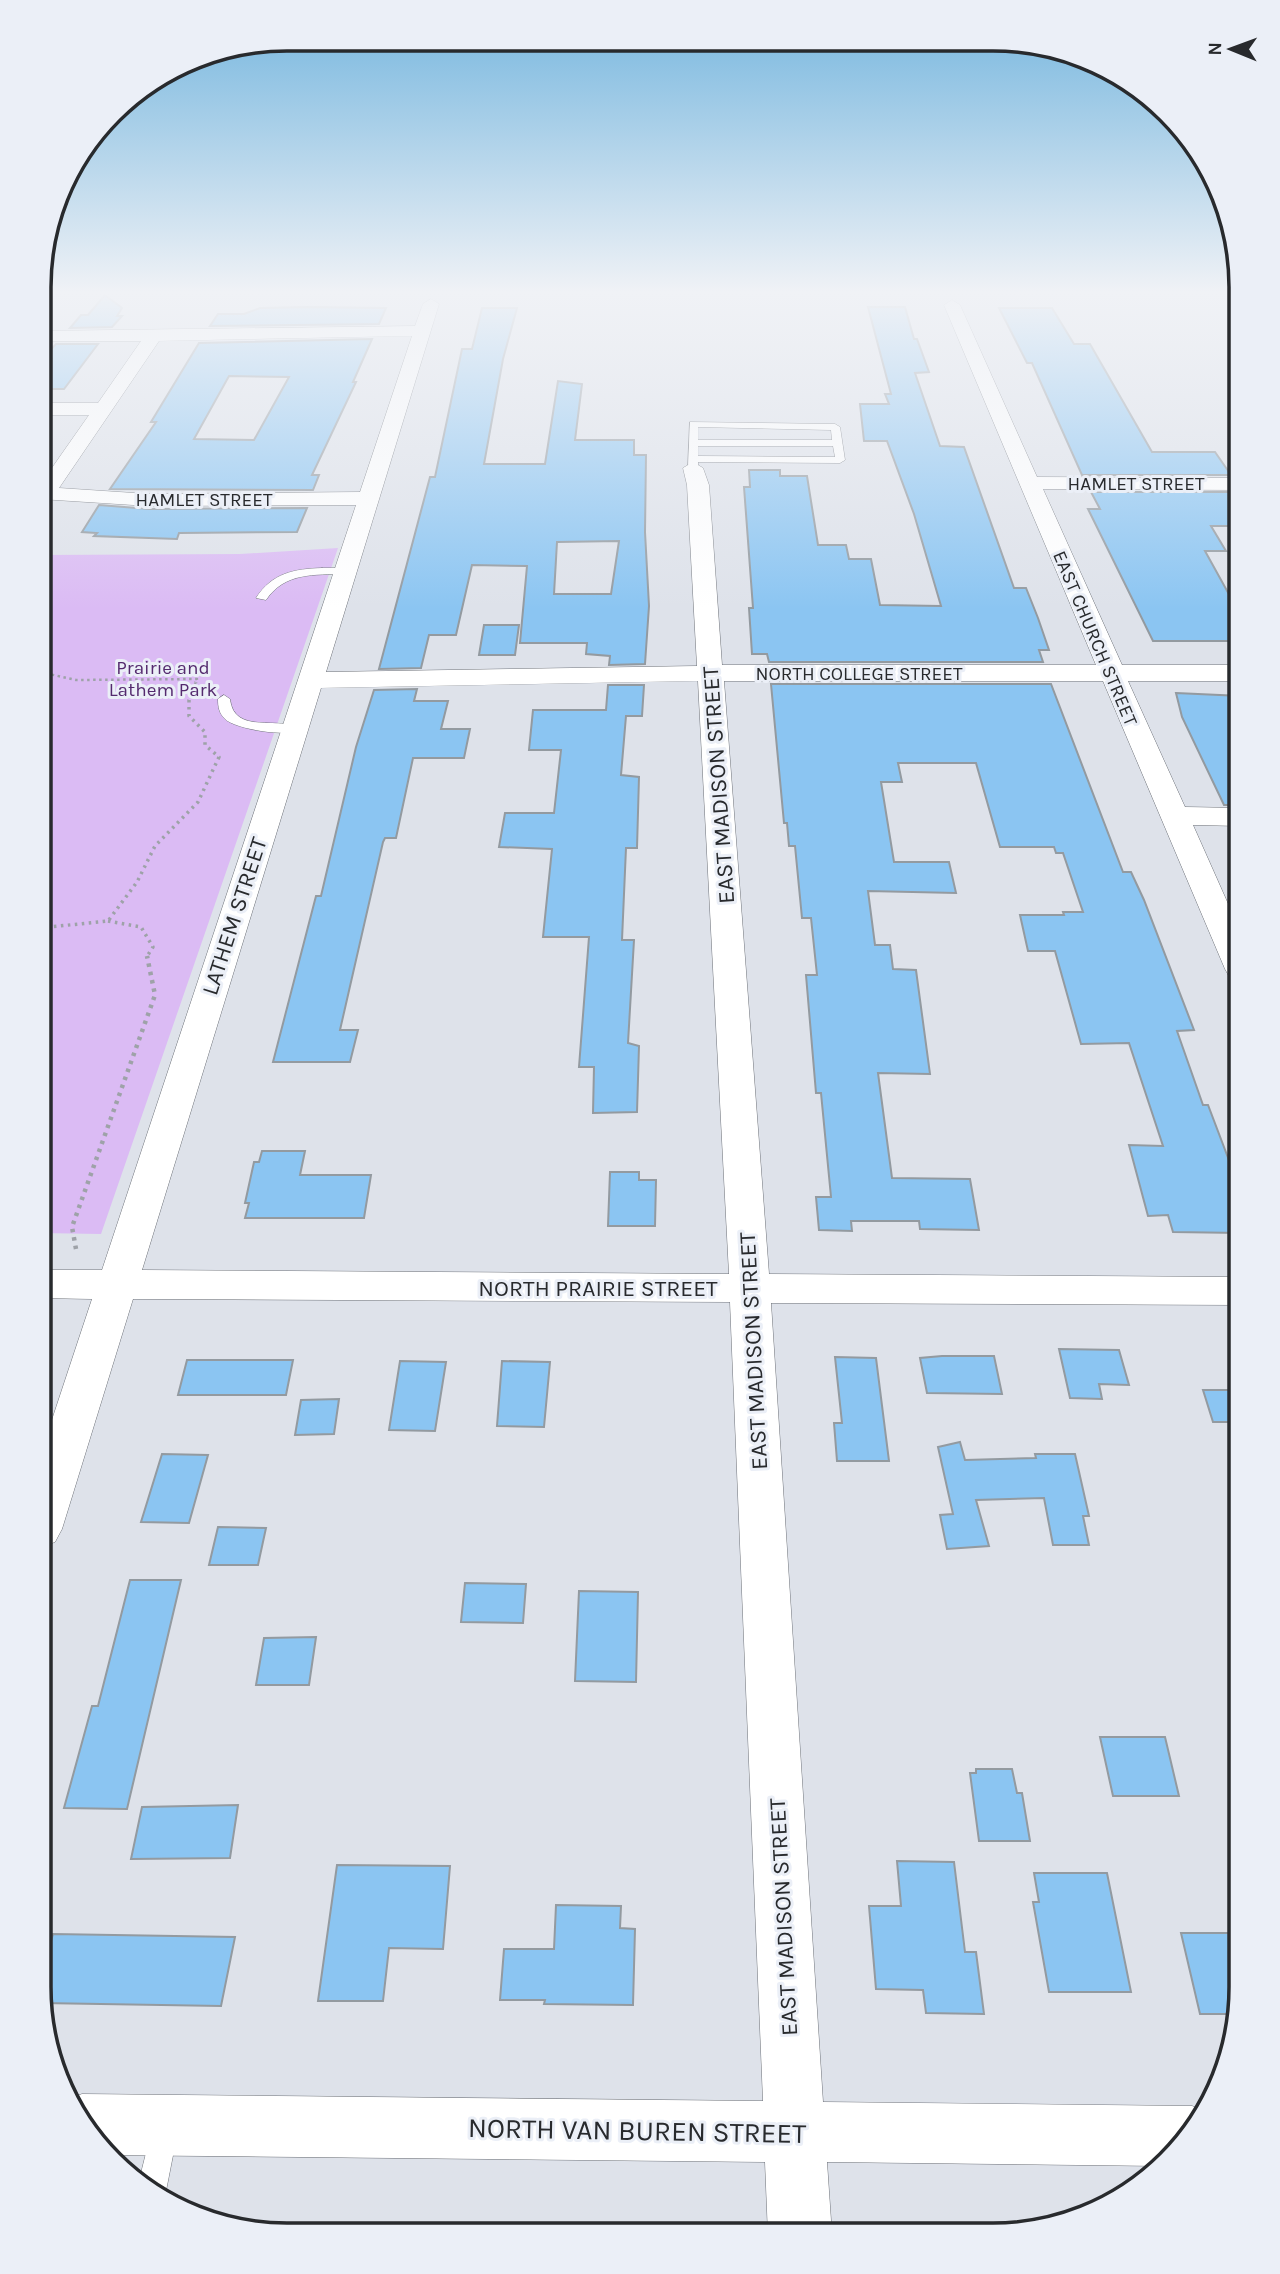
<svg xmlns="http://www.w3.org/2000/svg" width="1280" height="2274" font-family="Karla,sans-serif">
	<rect width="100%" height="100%" fill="#dee2ea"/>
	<path fill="#dbbbf4" d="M338 548 101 1234 39 1233 40 555 240 554Z"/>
	<g fill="#8bc5f2" stroke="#939aa0" stroke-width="2" fill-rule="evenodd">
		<path d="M105 295 122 308 117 316H122L112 327 70 328 81 315H88Z"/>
		<path d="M868 307H905L914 339H917L929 372 915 373 940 446 964 447 1014 588H1026L1038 618 1049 650H1039L1043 662H769L767 654H752L749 608H753L744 487H750L749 470H780V476H807L818 545H846L849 559H871L880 605 941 606 914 514 887 441H864L860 404H889L885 394H891Z"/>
		<path d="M260 308 307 307 386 308 379 324 210 326 218 314H244Z"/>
		<path d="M482 308H517L503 359 484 464H545L558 381 582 384 575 440H634V455H646L645 532 649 606 645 664 609 665 610 656 586 654 587 643H520L527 566 472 565 456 635H429L421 668 379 669 430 477H435L462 349H472ZM619 541 611 594H554L557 542Z"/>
		<path d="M999 308H1052L1074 344H1090L1152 452H1215L1231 475H1082L1032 363H1027Z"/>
		<path d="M372 339 353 382H356L312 475H319L313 490 110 489 156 422H151L199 343ZM229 376 289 377 254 440 194 439Z"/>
		<path d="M56 344H98L64 389H40V372L51 359H42Z"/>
		<path d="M1091 492H1241V526H1211L1226 551H1205L1241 616V641H1153L1088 509H1100Z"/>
		<path d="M99 505 149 509 307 508 297 532 179 533 177 539 94 536 97 533 82 532Z"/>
		<path d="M484 625H519L515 655H479Z"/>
		<path d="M771 684H1051L1123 872H1131L1144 900 1194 1030 1177 1031 1203 1105H1208L1241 1192V1233L1173 1232 1168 1215 1148 1216 1129 1145 1163 1146 1129 1043 1081 1044 1055 951H1028L1020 915H1064L1063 912H1083L1063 853H1056L1054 847H1000L976 763H898L902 782H881L894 862H949L956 893 868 891 875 945H890L893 969 916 970 930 1074 878 1073 892 1178 970 1179 979 1230 920 1229 919 1221H851L852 1231 819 1230 816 1197H831L821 1093H816L806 975H817L811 918H802L795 846H789L787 823H784Z"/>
		<path d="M608 685H644L642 716H626L621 775 639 777 637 848H626L622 940H634L628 1043 639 1046 637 1112 593 1113 594 1067H579L589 937H543L552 849 499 847 505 813H554L561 750H529L533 710H606Z"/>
		<path d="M417 689 414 701H448L441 729H470L464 758H413L396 838H385L383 842 340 1030H358L350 1062H273L316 896H321L356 747 374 690Z"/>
		<path d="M1176 693 1241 696V805H1224L1182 717Z"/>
		<path d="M262 1151H305L300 1175H371L364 1218H245L249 1203H245L254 1162H259Z"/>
		<path d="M610 1172H639V1180H656L655 1226H608Z"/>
		<path d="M1059 1349 1119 1350 1129 1385 1099 1384 1102 1399 1070 1398Z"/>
		<path d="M942 1356H994L1002 1394 927 1393 920 1358Z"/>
		<path d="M835 1357 876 1358 889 1461H837L834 1423H842Z"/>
		<path d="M187 1360H293L286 1395H178Z"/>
		<path d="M400 1361 446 1362 435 1431 389 1430Z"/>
		<path d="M502 1361 550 1362 544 1427 497 1426Z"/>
		<path d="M1203 1390H1241V1422H1213Z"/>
		<path d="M339 1399 334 1434 295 1435 301 1400Z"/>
		<path d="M960 1442 965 1460 1036 1458 1035 1454H1075L1089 1516H1083L1089 1545H1053L1044 1498 976 1500 989 1546 947 1549 940 1515 953 1514 938 1447Z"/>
		<path d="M162 1454 208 1455 189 1523 141 1522Z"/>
		<path d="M218 1527 266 1528 258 1565H209Z"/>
		<path d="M130 1580H181L127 1809 64 1808 92 1706H98Z"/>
		<path d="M465 1583 526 1584 523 1623 461 1622Z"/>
		<path d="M579 1591 638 1592 636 1682 575 1681Z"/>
		<path d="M316 1637 309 1685H256L264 1638Z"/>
		<path d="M1100 1737H1165L1179 1796H1113Z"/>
		<path d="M976 1769H1012L1017 1793H1022L1030 1841H979L970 1773H976Z"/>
		<path d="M238 1805 230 1858 131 1859 142 1807Z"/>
		<path d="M897 1861 954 1862 965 1952H976L984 2014 926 2013 923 1990 876 1989 869 1906H901Z"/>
		<path d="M337 1865 450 1866 443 1949 389 1948 383 2001H318Z"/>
		<path d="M1034 1873H1107L1131 1992H1049L1033 1902H1039Z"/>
		<path d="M556 1905 621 1906 620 1928 635 1929 633 2005 544 2004 545 2000H500L504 1949H554Z"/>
		<path d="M1181 1933H1241L1239 2014H1200Z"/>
		<path d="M53 1934 235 1937 221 2006 41 2003 38 1987Z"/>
	</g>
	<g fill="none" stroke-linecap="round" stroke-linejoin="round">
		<g stroke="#6e7279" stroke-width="1">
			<g id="lane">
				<path d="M690 422 835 424 840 427 845 460 840 463 698 462V468L693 471 688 468ZM698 427 831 430 832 440H698ZM698 446H833L835 457 698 456Z"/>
				<path d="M322 568H345L351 571 345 574C314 575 285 572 266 600L256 598C272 573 294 569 322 568Z"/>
				<path d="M224 695 230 699C234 736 281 715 299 729 289 738 235 729 225 719 219 713 218 707 218 699Z"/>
				<path d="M163 2121 173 2125 177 2135 165 2196 138 2185 153 2125Z"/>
			</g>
		</g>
		<g stroke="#6e7279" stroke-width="1">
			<path id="street" d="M431 299 439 304 326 672 697 666 687 485 683 468 693 462 703 468 709 485 722 665H1096L944 305 952 300 960 305 1037 477 1241 478V490L1043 489 1122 665H1241V681H1128L1185 807 1241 808V826L1193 825 1241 933V979L1229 976 1225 969 1103 681H724L769 1274 1241 1277V1305L771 1303 823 2102 1192 2106 1206 2111 1190 2139 1161 2166 827 2162 832 2235H768L765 2162 106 2155 89 2138 69 2099 82 2094 763 2101 730 1302 133 1299 62 1529 55 1542 39 1548V1459L92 1299 39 1298V1270H102L356 505 149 506 40 499V485L89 415H40V403H98L141 341H40V331L415 326 423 304ZM412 336 360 492 149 494 59 488 159 341ZM698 681 729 1274 142 1270 321 688Z"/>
		</g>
		<path stroke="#9ea2a8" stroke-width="2.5" stroke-dasharray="2.5 3.5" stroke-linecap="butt" d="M40 672 76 680 197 679 195 684"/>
		<g stroke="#9ea2a8" stroke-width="3.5" stroke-dasharray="2.5 4.5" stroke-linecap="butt">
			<path d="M108 921 141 927 153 947 146 958"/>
			<path d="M40 928 108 921 137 882 155 846 198 802 219 757 205 745V732L189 716V700L196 682"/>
		</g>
		<path stroke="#9ea2a8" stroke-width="4.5" stroke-dasharray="3.5 5" stroke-linecap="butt" d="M76 1249 72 1227 155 995 147 956"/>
		<use href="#lane" fill="#fff" fill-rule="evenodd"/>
		<use href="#street" fill="#fff" fill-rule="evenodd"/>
	</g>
	<linearGradient id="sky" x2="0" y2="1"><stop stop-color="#73b5de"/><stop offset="0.48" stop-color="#f0f2f6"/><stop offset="1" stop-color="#f0f2f6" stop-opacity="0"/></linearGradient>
	<rect width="1280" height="609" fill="url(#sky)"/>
	<g text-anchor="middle" stroke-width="6" stroke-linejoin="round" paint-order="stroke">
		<g font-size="19" fill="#282a2d" stroke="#ebeff7">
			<text x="1136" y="490">HAMLET STREET</text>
			<text x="204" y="506">HAMLET STREET</text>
			<text transform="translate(1096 638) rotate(67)" y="7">EAST CHURCH STREET</text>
			<text x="859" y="680">NORTH COLLEGE STREET</text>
		</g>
		<g font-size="19" fill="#542a6e" stroke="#ebeff7">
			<text x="163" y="674">Prairie and<tspan x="163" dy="22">Lathem Park</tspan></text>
		</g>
		<g font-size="23" fill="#282a2d" stroke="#ebeff7">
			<text transform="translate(718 785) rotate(-94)" y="8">EAST MADISON STREET</text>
			<text transform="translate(234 916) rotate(-72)" y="8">LATHEM STREET</text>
			<text x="598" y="1296">NORTH PRAIRIE STREET</text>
			<text transform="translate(753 1351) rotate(-93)" y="8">EAST MADISON STREET</text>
			<text transform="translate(783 1917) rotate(-93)" y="8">EAST MADISON STREET</text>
		</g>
		<g font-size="28" fill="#282a2d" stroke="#ebeff7">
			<text transform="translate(637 2130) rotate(1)" y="10">NORTH VAN BUREN STREET</text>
		</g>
	</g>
	<path d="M0 0H1280V2274H0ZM287 51H993A236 236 0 0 1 1229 287V1987A236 236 0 0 1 993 2223H287A236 236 0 0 1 51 1987V287A236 236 0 0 1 287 51Z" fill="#ebeff7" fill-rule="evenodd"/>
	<path fill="none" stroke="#282a2d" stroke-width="3.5" d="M287 51H993A236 236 0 0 1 1229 287V1987A236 236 0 0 1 993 2223H287A236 236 0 0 1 51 1987V287A236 236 0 0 1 287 51Z"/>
	<g transform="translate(1231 49) rotate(271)" stroke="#ebeff7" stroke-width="5" paint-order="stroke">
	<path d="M0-5L12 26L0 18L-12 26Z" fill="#282a2d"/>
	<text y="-10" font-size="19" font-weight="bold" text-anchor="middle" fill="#282a2d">N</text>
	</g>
</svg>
